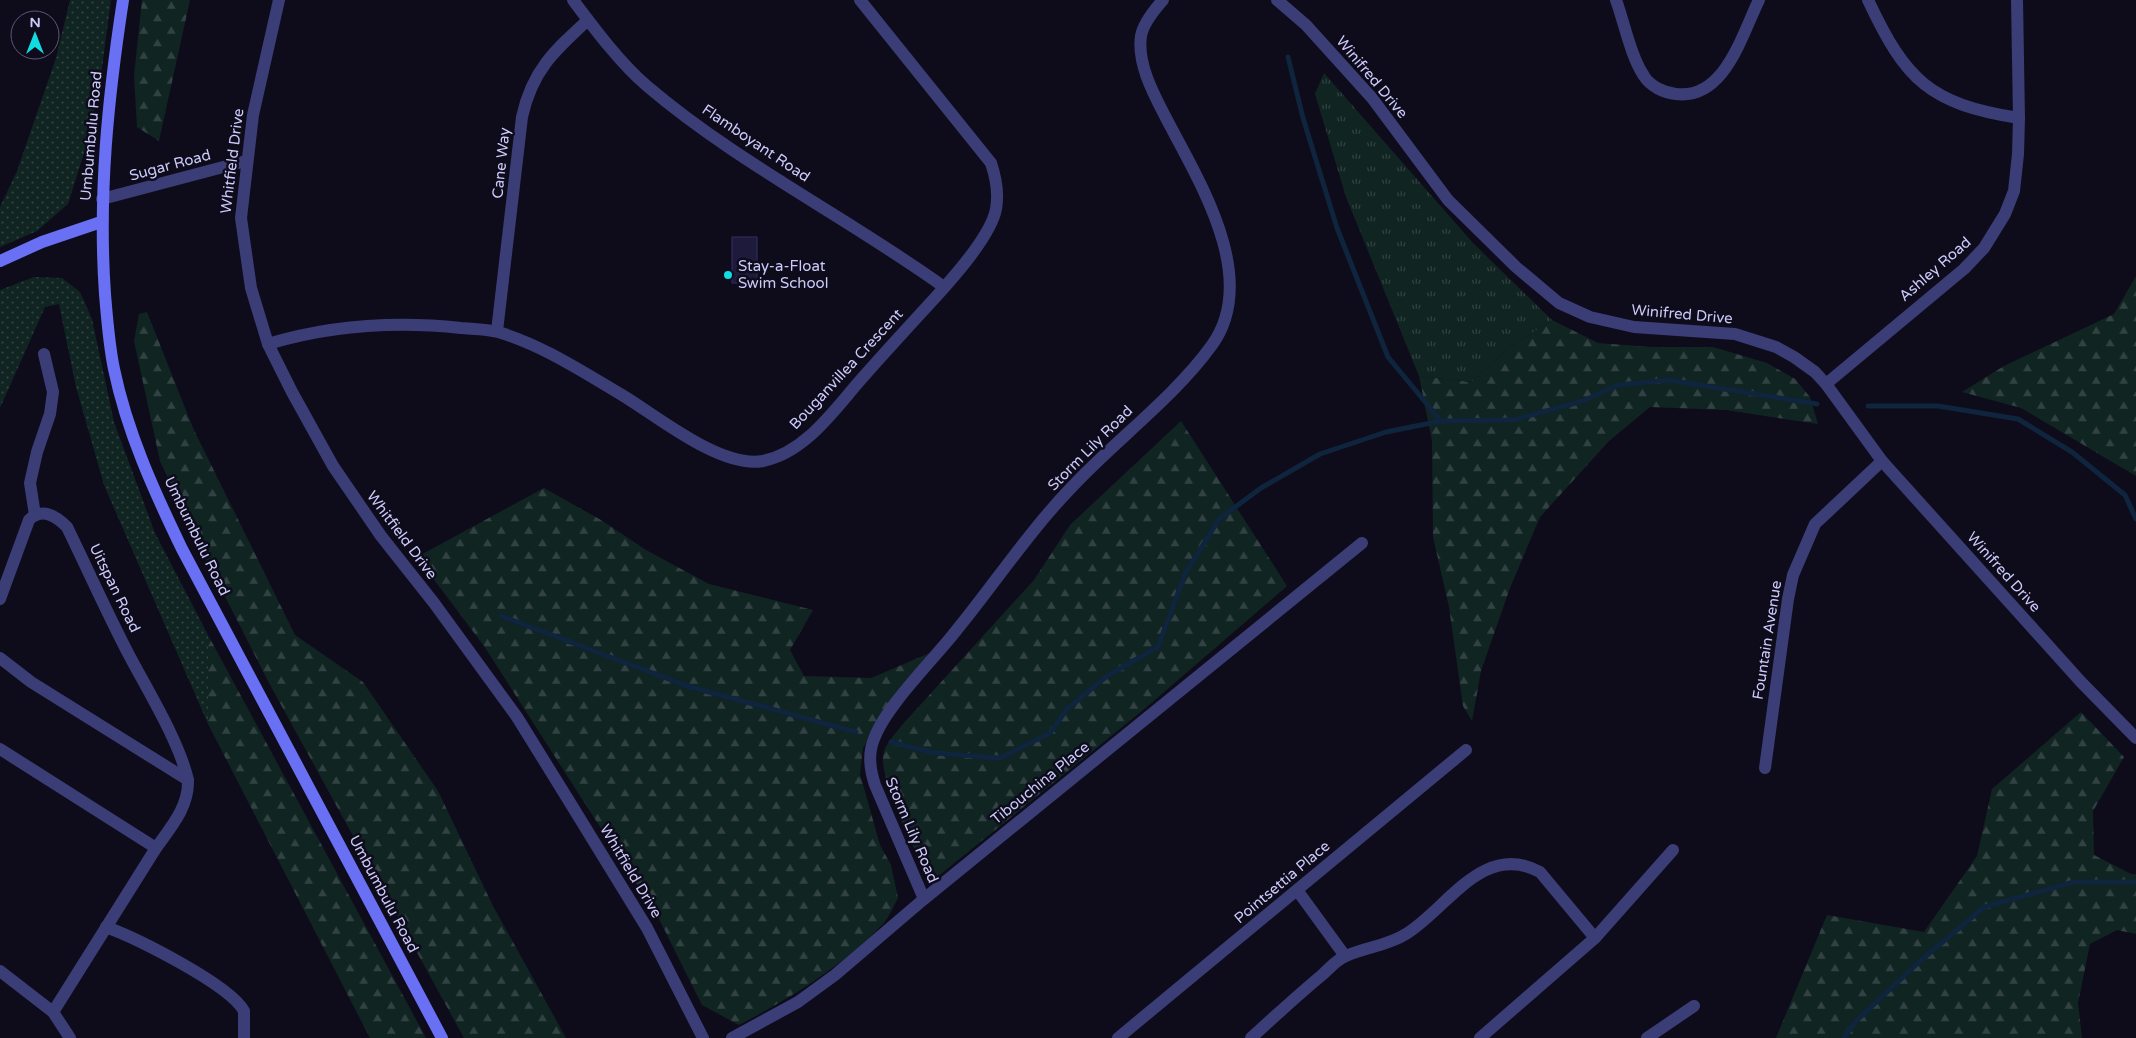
<svg xmlns="http://www.w3.org/2000/svg" width="2136" height="1038" font-family="'Varela Round',sans-serif">
	<defs>
		<pattern id="grass-dots" width="8" height="8" patternUnits="userSpaceOnUse" patternTransform="scale(1.25)"><rect width="8" height="8" fill="#102422"/><path d="M2 2h.1M6 6h.1" fill="none" stroke="#324243" stroke-width="1.8" stroke-linecap="round"/></pattern>
		<pattern id="forest-firs" width="22" height="20" patternUnits="userSpaceOnUse" patternTransform="scale(1.25)"><rect width="22" height="20" fill="#102422"/><path d="M5 1l3.5 6h-7zM16 11l3.5 6h-7z" fill="#324243"/></pattern>
		<pattern id="park-tufts" width="24" height="20" patternUnits="userSpaceOnUse" patternTransform="scale(1.25)"><rect width="24" height="20" fill="#102422"/><path d="M3 7l-1-3M5 7V3M7 7l1-3M15 17l-1-3M17 17v-4M19 17l1-3" fill="none" stroke="#324243"/></pattern>
	</defs>
	<rect width="100%" height="100%" fill="#0e0c1b"/>
	<g fill="url(#grass-dots)">
		<path d="M70 0H111L102 68 90 134 68 204 37 231 0 247V207L17 171 56 58Z"/>
		<path d="M34 277 62 278 80 292 92 319 114 422 155 533 208 635V724L104 485 76 387 59 304 45 307 0 408V290Z"/>
	</g>
	<g fill="url(#forest-firs)">
		<path d="M142 0H190L159 141 137 127 134 76Z"/>
		<path d="M2136 276V476L2021 408 1962 392 2004 366 2114 314Z"/>
		<path d="M147 312 193 428 295 635 363 682 438 791 493 906 566 1038H464L269 683 205 557 160 461 134 341 139 314Z"/>
		<path d="M1552 320 1598 343 1652 347H1713L1767 363 1795 379 1810 397 1818 424 1726 410 1650 407 1609 441 1540 517 1510 588 1481 671 1472 721 1463 706 1449 607 1433 537 1432 441 1419 376 1471 382 1510 347Z"/>
		<path d="M1181 421 1287 586 1142 711 931 882C918 856 876 778 884 751 887 742 897 732 902 725L1034 580 1070 525Z"/>
		<path d="M544 488 601 520 646 550 709 584 813 610 790 650 804 676 871 678 932 652 884 710 863 748 860 774 880 845 891 865 898 898C893 907 889 918 882 925 842 967 790 998 739 1025L702 1005 659 919 484 646 417 557Z"/>
		<path d="M208 635 426 1038H370L208 724Z"/>
		<path d="M2081 712 2124 757 2093 811 2094 855 2131 874H2136V934L2117 930 2090 944 2078 1003 2082 1038H1776L1827 915 1924 932 1977 856 1992 789Z"/>
	</g>
	<path fill="url(#park-tufts)" d="M1324 73 1473 243 1552 320 1510 347 1471 382 1419 376 1346 197 1315 94Z"/>
	<g fill="none" stroke-linecap="round" stroke-linejoin="round">
		<g stroke="#0f243d" stroke-width="5">
			<path d="M1288 57 1303 118 1337 228 1388 357 1441 421"/>
			<path d="M1868 406H1938L2018 419 2072 452 2125 495 2136 519"/>
			<path d="M501 616 687 686 856 732"/>
			<path d="M891 742 935 753 1000 758 1050 733 1067 709 1107 676 1158 647 1185 574 1219 519 1261 488 1320 454 1386 432 1441 421 1513 420 1583 401 1618 385 1669 380 1817 404"/>
			<path d="M1844 1038 1855 1022 1919 962 1984 907 2074 882H2136"/>
		</g>
	</g>
	<rect fill="#1e1a3b" stroke="#342e65" x="732" y="237" width="25" height="46"/>
	<g fill="none" stroke-linecap="round" stroke-linejoin="round">
		<g stroke="#3b3d77" stroke-width="12">
			<path d="M279 0 253 115 241 218 251 288 268 344 292 392 333 466 381 536 434 603 517 717 569 801 647 928 703 1038"/>
			<path d="M573 0C594 28 620 63 647 86 736 162 848 218 944 287"/>
			<path d="M1277 0 1306 25 1372 98 1448 200 1516 267 1559 303 1590 317 1634 327 1735 334 1776 347 1794 357 1815 372 1826 384 1882 461 2081 682 2136 738"/>
			<path d="M1616 0C1624 22 1631 57 1644 76 1650 86 1664 93 1676 94 1725 100 1742 34 1759 0"/>
			<path d="M1868 0C1906 81 1930 104 2019 118"/>
			<path d="M102 199 246 161"/>
			<path d="M497 331 522 117C532 71 554 51 588 20"/>
			<path d="M268 344C331 325 396 321 461 328 473 329 487 329 498 332 542 345 583 372 622 395 657 416 721 469 763 461 807 452 836 407 864 376 887 350 910 325 933 300 952 279 991 236 996 209 999 193 996 178 991 163L860 0"/>
			<path d="M1826 384 1964 269 1984 248 2005 214 2014 191 2018 154 2019 118 2017 0"/>
			<path d="M35 515 30 483 37 452 50 414 53 392 44 354"/>
			<path d="M0 599 29 520C42 507 56 516 67 527 88 570 107 613 129 655 148 691 179 741 188 780"/>
			<path d="M0 658 31 682 188 780C189 807 171 827 156 848L0 749"/>
			<path d="M1765 768 1788 599 1793 575 1815 524 1882 461"/>
			<path d="M1297 890 1345 956"/>
			<path d="M924 899 875 785C870 770 868 753 874 739 885 708 929 664 951 637 991 589 1026 535 1069 490 1115 440 1172 400 1212 345 1261 277 1197 178 1165 116 1153 93 1137 63 1141 36 1143 24 1155 9 1163 0"/>
			<path d="M106 927C136 938 229 984 244 1011V1038"/>
			<path d="M0 971 53 1012 70 1038"/>
			<path d="M53 1012 156 848"/>
			<path d="M732 1038 798 1002 835 975 924 899 1362 543"/>
			<path d="M1118 1038 1466 750"/>
			<path d="M1251 1038C1275 1016 1298 995 1322 975 1329 969 1337 959 1346 956 1366 947 1387 946 1406 934 1447 909 1483 841 1540 872L1595 938"/>
			<path d="M1480 1038 1595 938 1673 850"/>
			<path d="M1647 1038 1694 1006"/>
		</g>
		<g stroke="#6970f4" stroke-width="12">
			<path d="M123 0C108 98 98 195 105 294 107 318 109 345 114 369 127 432 154 491 182 549L442 1038"/>
			<path d="M0 261 42 242 101 222"/>
		</g>
	</g>
	<circle fill="#11dce1" stroke="#0e0c1b" stroke-width="2" cx="728" cy="275" r="5"/>
	<g text-anchor="middle" stroke-width="5" stroke-linejoin="round" paint-order="stroke">
		<g font-size="15" fill="#cccafb" stroke="#0e0c1b">
			<text transform="translate(1372 77) rotate(50)" y="5">Winifred Drive</text>
			<text transform="translate(91 136) rotate(-85)" y="5">Umbumbulu Road</text>
			<text transform="translate(756 143) rotate(34)" y="5">Flamboyant Road</text>
			<text transform="translate(232 161) rotate(-83)" y="5">Whitfield Drive</text>
			<text transform="translate(501 163) rotate(-84)" y="5">Cane Way</text>
			<text transform="translate(170 165) rotate(-15)" y="5">Sugar Road</text>
			<text transform="translate(1935 269) rotate(-41)" y="5">Ashley Road</text>
			<text transform="translate(1682 314) rotate(5)" y="5">Winifred Drive</text>
			<text transform="translate(846 369) rotate(-47)" y="5">Bouganvillea Crescent</text>
			<text transform="translate(1090 448) rotate(-45)" y="5">Storm Lily Road</text>
			<text transform="translate(402 535) rotate(53)" y="5">Whitfield Drive</text>
			<text transform="translate(197 536) rotate(64)" y="5">Umbumbulu Road</text>
			<text transform="translate(2004 572) rotate(48)" y="5">Winifred Drive</text>
			<text transform="translate(115 588) rotate(64)" y="5">Uitspan Road</text>
			<text transform="translate(1767 640) rotate(-81)" y="5">Fountain Avenue</text>
			<text transform="translate(1040 783) rotate(-39)" y="5">Tibouchina Place</text>
			<text transform="translate(912 830) rotate(67)" y="5">Storm Lily Road</text>
			<text transform="translate(631 871) rotate(59)" y="5">Whitfield Drive</text>
			<text transform="translate(1282 882) rotate(-40)" y="5">Pointsettia Place</text>
			<text transform="translate(384 894) rotate(62)" y="5">Umbumbulu Road</text>
		</g>
		<g font-size="15" fill="#cccafb" stroke="#0e0c1b" text-anchor="start">
			<text x="738" y="271">Stay-a-Float<tspan x="738" dy="17">Swim School</tspan></text>
		</g>
	</g>
	<g transform="translate(35 35)"><circle r="24" fill="#0e0c1b" stroke="#5a5875"/>
	<path d="M0-4L9 19L0 12L-9 19Z" fill="#11dce1"/>
	<text y="-8" font-size="14" font-weight="bold" text-anchor="middle" fill="#cccafb">N</text>
	</g>
</svg>
